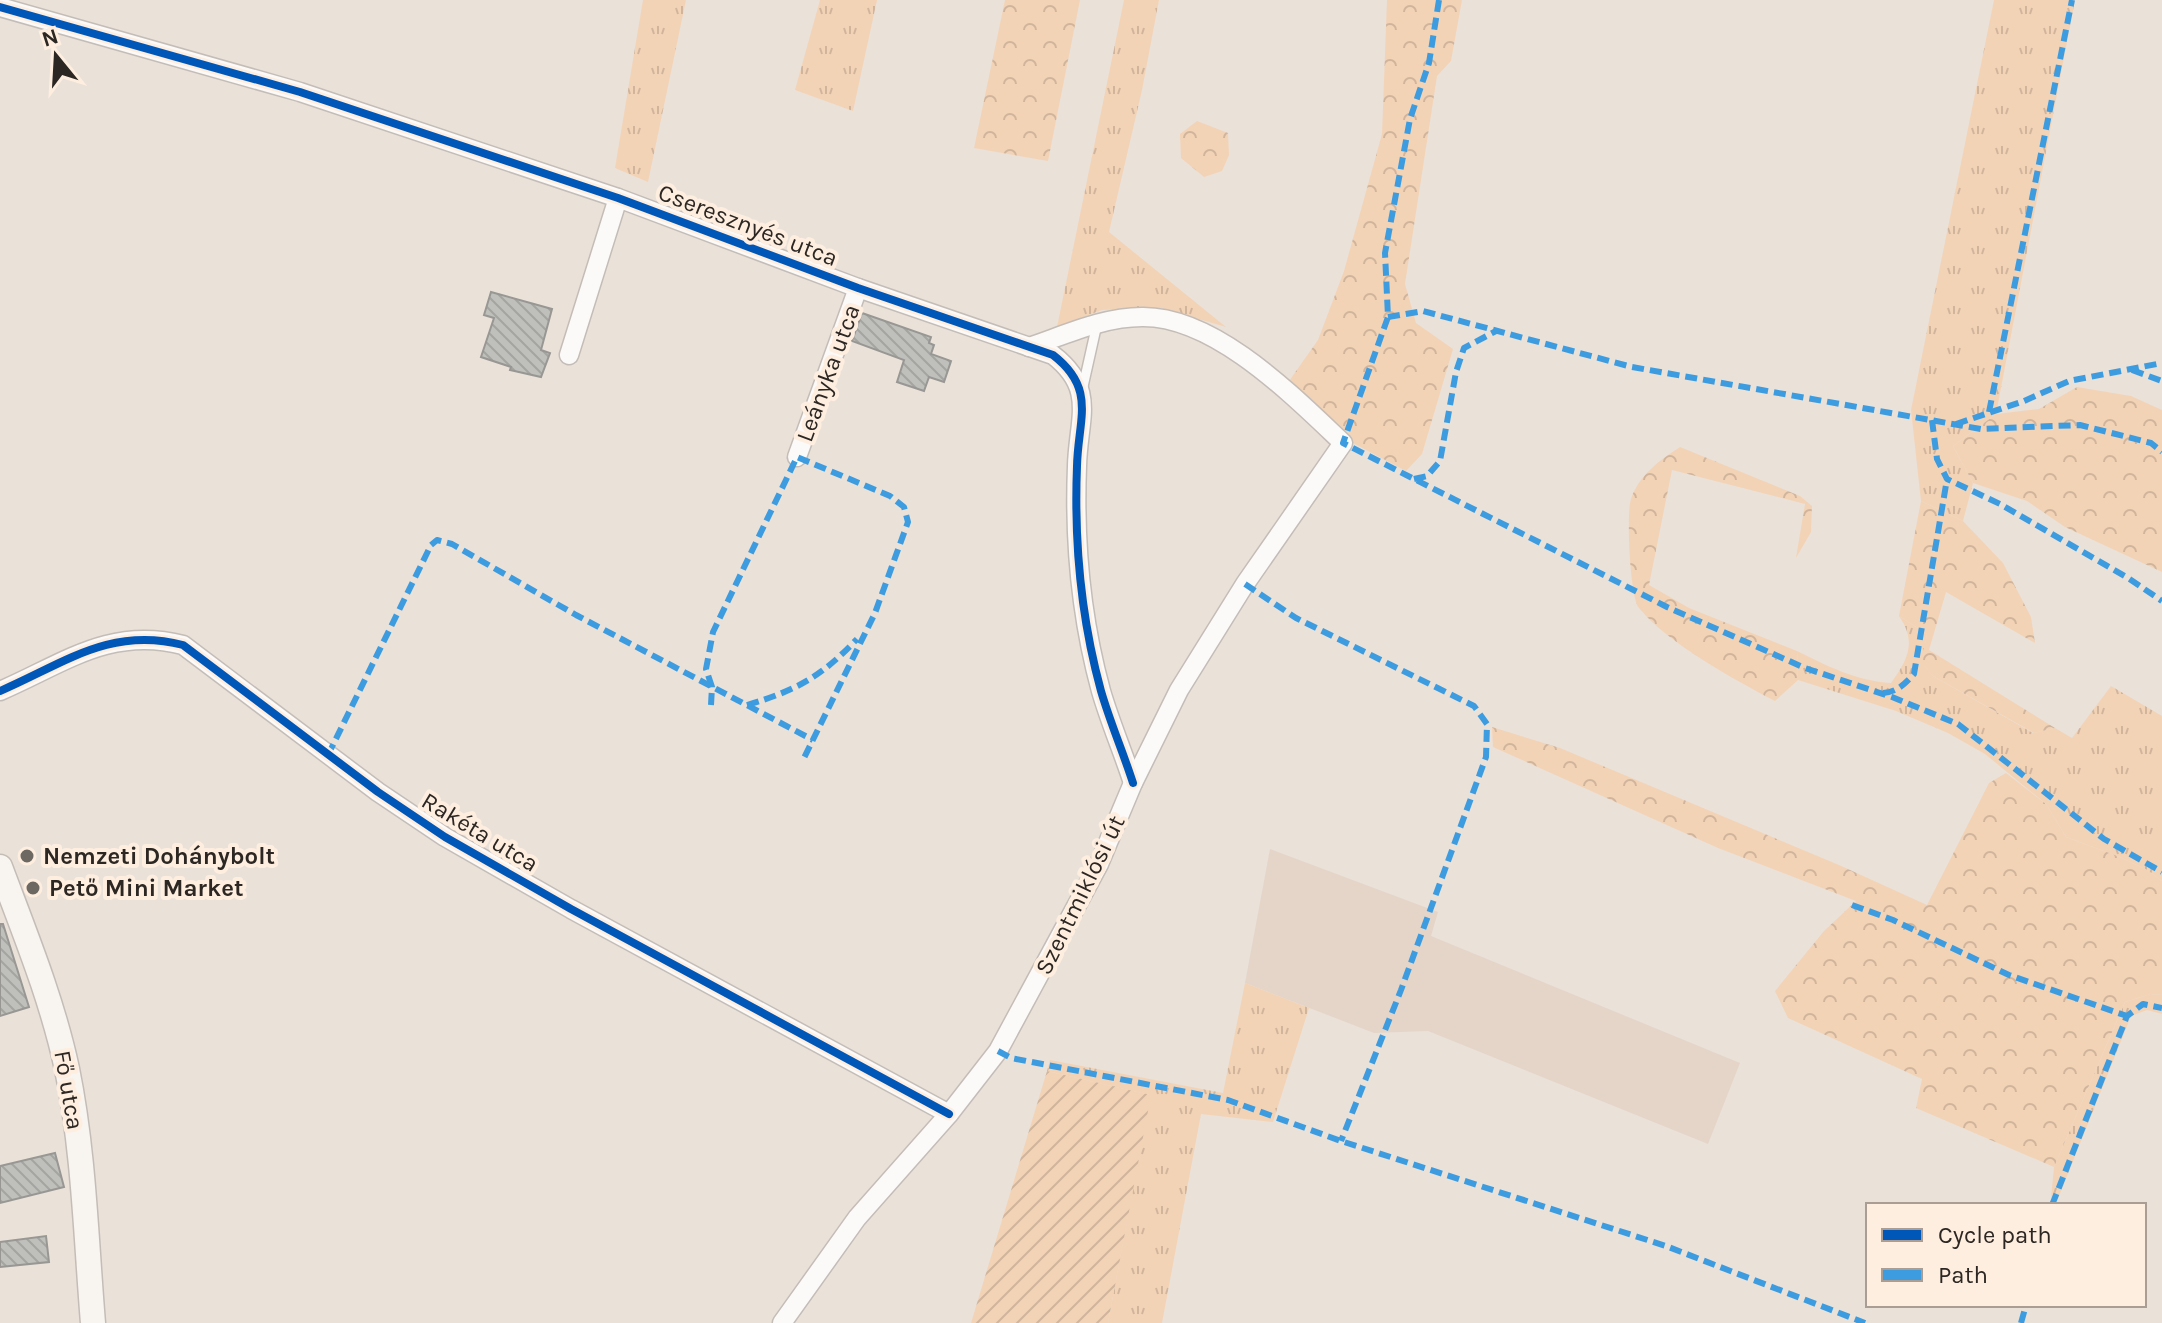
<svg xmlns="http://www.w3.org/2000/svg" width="2162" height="1323" font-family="Karla,sans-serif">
	<defs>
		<pattern id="grass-tufts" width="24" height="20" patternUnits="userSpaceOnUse" patternTransform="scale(2)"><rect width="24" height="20" fill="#f3d3b6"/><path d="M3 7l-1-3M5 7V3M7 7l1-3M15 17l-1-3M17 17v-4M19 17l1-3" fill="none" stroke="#d0b59c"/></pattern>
		<pattern id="forest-crowns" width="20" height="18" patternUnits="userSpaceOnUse" patternTransform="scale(2)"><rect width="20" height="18" fill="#f3d3b6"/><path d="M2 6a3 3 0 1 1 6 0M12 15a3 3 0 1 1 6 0" fill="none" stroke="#d0b59c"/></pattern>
		<pattern id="garden-furrows" width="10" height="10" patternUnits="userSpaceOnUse" patternTransform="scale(2)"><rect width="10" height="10" fill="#f3d3b6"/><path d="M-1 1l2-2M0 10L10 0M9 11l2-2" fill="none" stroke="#d0b59c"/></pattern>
		<pattern id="building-back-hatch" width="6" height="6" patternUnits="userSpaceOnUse" patternTransform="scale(2)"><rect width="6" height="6" fill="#bfbfbc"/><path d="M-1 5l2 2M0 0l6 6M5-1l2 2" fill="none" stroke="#a4a4a1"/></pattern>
	</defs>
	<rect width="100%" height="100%" fill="#eae1d9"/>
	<path fill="#e5d5c8" d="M1270 849 1438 912 1431 936 1740 1063 1708 1144 1428 1031 1374 1033 1245 983Z"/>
	<g fill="url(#grass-tufts)">
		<path d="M643 0H686L648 182 615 168Z"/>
		<path d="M820 0H877L853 111 795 90Z"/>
		<path d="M1124 0H1159L1142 90 1109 232 1226 327 1161 308 1102 310 1057 327Z"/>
		<path d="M1994 0H2075L1996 414 1953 446 1973 483 1963 521 1921 501 1911 410Z"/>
		<path d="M1899 616 1927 634 1922 663 1933 676 2033 733 2055 728 2072 738 2111 686 2162 716V881L2147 870 2120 857 2066 837 2046 804 1985 754 1948 733 1896 711 1798 680 1797 651C1827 666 1857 681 1891 683 1908 659 1917 642 1899 616Z"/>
		<path d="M1245 983 1309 1008 1273 1122 1201 1114 1162 1323H1108L1150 1095 1047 1071 1050 1060 1223 1093Z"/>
		<path d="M2151 994 2162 995V1014L2147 1010 2131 1016 2057 1201 2051 1198 2054 1167 2125 1002Z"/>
	</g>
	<g fill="url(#forest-crowns)">
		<path d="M1005 0H1080L1048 161 974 148Z"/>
		<path d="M1387 0H1462L1451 61 1437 76 1405 284 1416 323 1453 349 1422 454 1406 471 1351 442 1289 381 1318 340 1344 271 1382 134Z"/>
		<path d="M1197 121 1228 133 1229 155 1222 171 1204 177 1181 158 1180 134Z"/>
		<path d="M2077 387 2131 396 2162 410V572L2065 527 2027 501 1973 483 1953 446 1996 414 2039 409Z"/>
		<path d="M1680 447 1800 496 1812 506 1811 532 1796 558 1805 504 1672 470 1649 585 1689 608 1797 651 1798 680 1775 701C1735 680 1667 643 1639 608 1630 598 1626 513 1631 499 1639 475 1660 460 1680 447Z"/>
		<path d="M1921 501 1963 521 2003 563 2031 617 2035 643 1946 592 1929 650 2055 728 2034 733 1933 676 1921 663 1927 634 1899 616Z"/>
		<path d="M1492 727 1560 748 1839 865 1927 905 1989 783 2006 773 2046 804 2066 837 2120 857 2147 870 2162 881V995L2151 994 2125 1002 2054 1167 1916 1108 1922 1079 1788 1018 1775 991 1824 931 1856 901 1718 848 1493 747Z"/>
	</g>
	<path fill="url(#garden-furrows)" d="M1047 1071 1151 1095 1108 1323H971Z"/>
	<g fill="url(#building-back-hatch)" stroke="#989794" stroke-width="2">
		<path d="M491 292 552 309 541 350 550 353 541 377 510 370 511 367 481 357 494 318 484 315Z"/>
		<path d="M862 313 931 337 929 343 934 345 931 354 951 361 944 382 929 377 924 391 897 382 904 360 852 341Z"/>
		<path d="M0 924H3L29 1007 0 1016Z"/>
		<path d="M55 1153 64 1187 0 1203V1166Z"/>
		<path d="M46 1236 49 1262 0 1267V1242Z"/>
	</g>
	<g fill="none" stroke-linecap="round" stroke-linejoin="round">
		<g stroke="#c4bdb7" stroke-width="12">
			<path id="lane" d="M1082 391 1097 324"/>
		</g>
		<g stroke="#c4bdb7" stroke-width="21">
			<g id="street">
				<path d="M0 7 300 92 618 198 858 288 1053 355C1097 389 1078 419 1077 466 1074 542 1081 618 1101 691 1110 722 1123 752 1133 783"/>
				<path d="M569 355 618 198"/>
				<path d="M797 457 858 288"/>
				<path d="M0 691C63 664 110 626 183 645L378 792 445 837 571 909 949 1114"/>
				<path d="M782 1323 857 1218 949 1114 998 1051 1099 864 1133 783 1179 690 1245 584 1343 443C1293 396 1215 316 1142 317 1103 317 1065 335 1029 347"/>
			</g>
		</g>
		<g stroke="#c4bdb7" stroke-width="27">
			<path id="secondary" d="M0 867C25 934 52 999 67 1069 84 1152 86 1239 93 1323"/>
		</g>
		<use href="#lane" stroke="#fcfaf9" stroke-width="9"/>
		<use href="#street" stroke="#fcfaf9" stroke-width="18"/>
		<use href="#secondary" stroke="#f8f4f0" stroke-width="24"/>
		<g stroke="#3d9ce0" stroke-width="6" stroke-dasharray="12 6" stroke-linecap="butt">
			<path d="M1439 0 1429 63 1410 119 1385 253 1388 317 1343 443 1667 607 1805 668 1892 697 1958 724 2104 839 2162 872"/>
			<path d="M1388 317 1423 311 1632 367 1981 429 2080 425 2151 443 2162 452"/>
			<path d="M2132 370 2162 381"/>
			<path d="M1989 412 2072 0"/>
			<path d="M1932 420 1937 459 1947 479 2000 504 2128 578 2162 601"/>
			<path d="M1956 424 2024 401 2069 381 2162 363"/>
			<path d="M1414 479 1427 476 1440 461 1456 372 1464 348 1496 331"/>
			<path d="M1245 584 1296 618 1474 706 1487 724 1486 757 1401 990 1341 1141"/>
			<path d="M1883 693C1897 692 1905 684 1914 674L1947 479"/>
			<path d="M711 705 712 687 706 669 713 632 797 457 890 496 904 507 908 522 875 613 804 758"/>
			<path d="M747 705C797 690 821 677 857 639"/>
			<path d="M328 755 431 545 437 540 452 544 576 615 813 740"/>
			<path d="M1852 905 1893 920 2009 975 2127 1016"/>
			<path d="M998 1051 1011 1058 1228 1100 1341 1141 1666 1246 1865 1323"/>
			<path d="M2052 1205 2127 1016 2143 1004 2162 1008"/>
			<path d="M2021 1323 2026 1305"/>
		</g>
		<g stroke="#feeee0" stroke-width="13">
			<g id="cycleway">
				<path d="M0 7 300 92 618 198 858 288 1053 355C1097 389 1078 419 1077 466 1074 542 1081 618 1101 691 1110 722 1123 752 1133 783"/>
				<path d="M0 691C63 664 110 626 183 645L378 792 445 837 571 909 949 1114"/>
			</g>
		</g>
		<use href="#cycleway" stroke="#0057b8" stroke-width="8"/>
	</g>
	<g fill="#6e6862" stroke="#feeee0" stroke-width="3">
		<circle cx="27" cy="856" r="8"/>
		<circle cx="33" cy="888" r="8"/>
	</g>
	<g text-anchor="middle" stroke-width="8" stroke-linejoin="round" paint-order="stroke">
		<g font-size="24" fill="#2c2722" stroke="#feeee0">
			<text transform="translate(748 225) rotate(21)" y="8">Cseresznyés utca</text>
			<text transform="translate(828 373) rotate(-70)" y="8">Leányka utca</text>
			<text transform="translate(480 832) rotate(31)" y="8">Rakéta utca</text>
			<text transform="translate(1080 895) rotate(-64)" y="8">Szentmiklósi út</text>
			<text transform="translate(69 1090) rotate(80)" y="8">Fő utca</text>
		</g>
		<g font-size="24" font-weight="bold" fill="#2c2722" stroke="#feeee0" text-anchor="start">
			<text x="43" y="864">Nemzeti Dohánybolt</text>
			<text x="49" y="896">Pető Mini Market</text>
		</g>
	</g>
	<rect x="1866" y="1203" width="280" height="104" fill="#feeee0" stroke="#aa9e94" stroke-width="2"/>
	<rect x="1882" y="1229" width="40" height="12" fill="#0057b8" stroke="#aa9e94" stroke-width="2"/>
	<text x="1938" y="1243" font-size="24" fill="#2c2722">Cycle path</text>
	<rect x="1882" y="1269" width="40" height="12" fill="#3d9ce0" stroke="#aa9e94" stroke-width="2"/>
	<text x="1938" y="1283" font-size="24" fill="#2c2722">Path</text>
	<g transform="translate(56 56) rotate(342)" stroke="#feeee0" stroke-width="6" paint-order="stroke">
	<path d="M0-6L14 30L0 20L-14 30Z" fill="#2c2722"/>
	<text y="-12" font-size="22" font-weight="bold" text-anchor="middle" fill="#2c2722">N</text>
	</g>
</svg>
